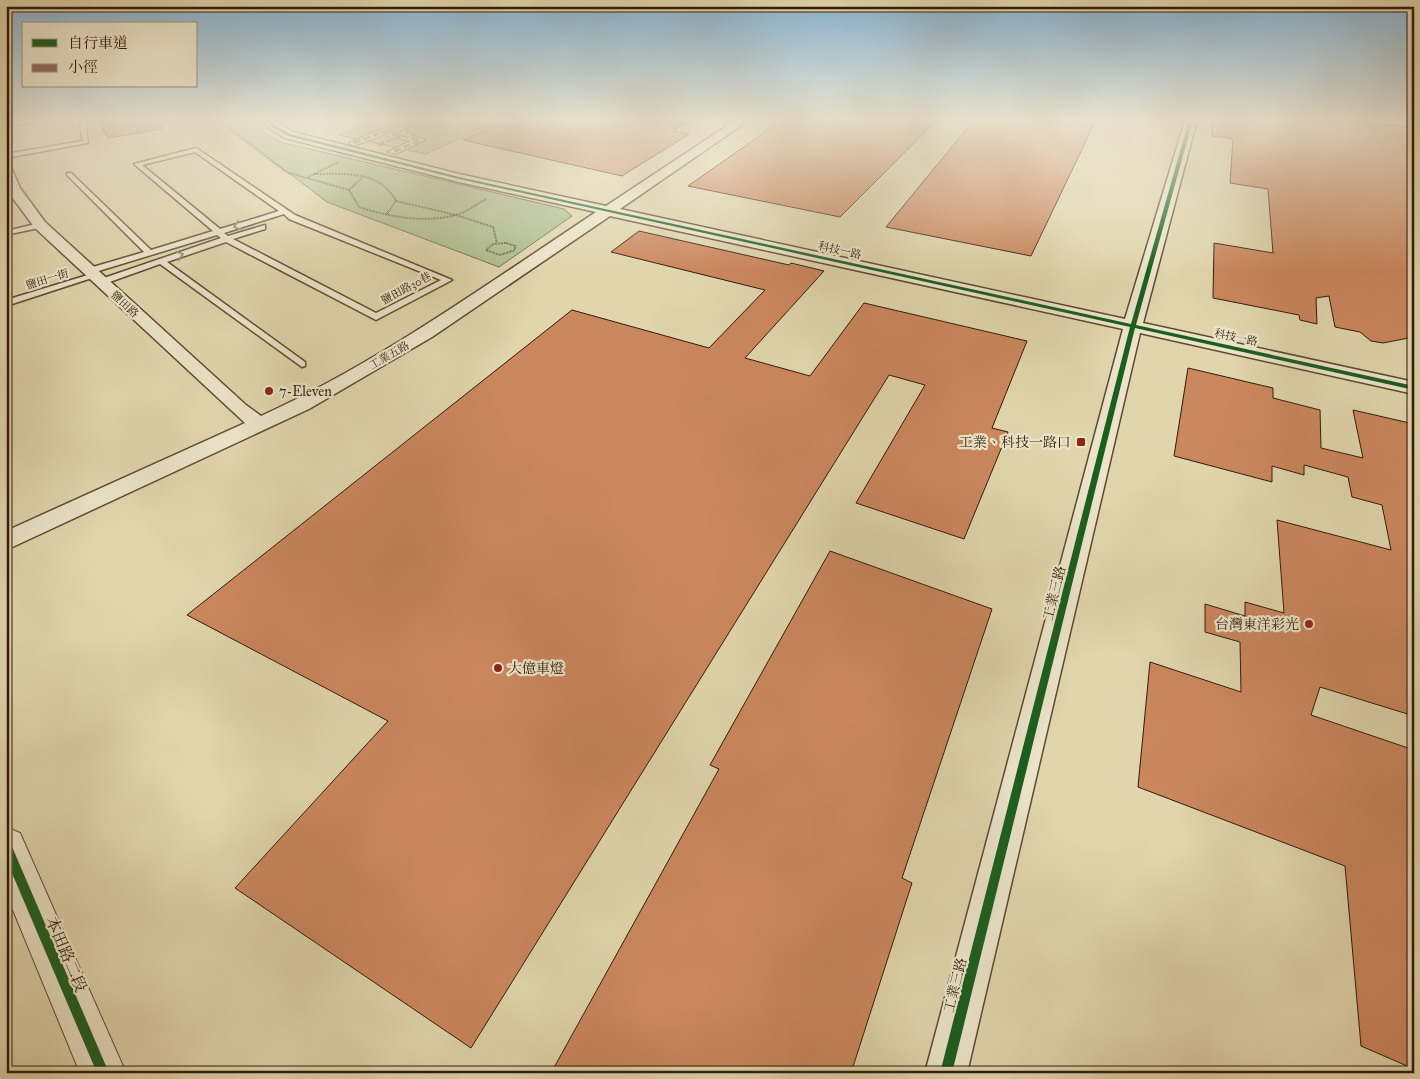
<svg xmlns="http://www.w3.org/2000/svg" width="1420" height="1079" font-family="'IM FELL Great Primer','Noto Serif TC',serif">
	<rect width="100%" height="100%" fill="#e0d5ac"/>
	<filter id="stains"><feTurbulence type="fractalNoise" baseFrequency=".004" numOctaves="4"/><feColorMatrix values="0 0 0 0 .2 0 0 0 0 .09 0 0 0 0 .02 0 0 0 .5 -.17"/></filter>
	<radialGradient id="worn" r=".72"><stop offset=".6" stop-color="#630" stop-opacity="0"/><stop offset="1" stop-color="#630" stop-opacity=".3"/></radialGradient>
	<g fill="#adbe8e" stroke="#6f6c4b">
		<path d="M219 120H254L266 134 284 143 564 209 572 216 499 267 327 202Z"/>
		<path d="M377 120H461L489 125 426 154 339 135Z"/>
	</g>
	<g fill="#cb875e" stroke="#311b08">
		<path d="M98 120H161L162 129 108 138Z"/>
		<path d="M507 120H692L673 131 689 134 622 176 463 140Z"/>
		<path d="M782 120H937L840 217 688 186Z"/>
		<path d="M974 120H1096L1031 256 886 227Z"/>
		<path d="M1212 120H1352L1414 128V337L1383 343 1371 341 1360 332 1335 327 1329 296 1316 298 1317 324 1300 320 1299 315 1213 298 1214 243 1273 253 1268 189 1230 183 1233 139 1212 136Z"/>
		<path d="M639 231 789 265 791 263 824 271 745 358 810 376 864 303 1027 341 992 428 1008 432 964 539 856 503 925 385 889 375 471 1048 235 888 388 721 187 615 572 310 709 348 765 290 611 252Z"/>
		<path d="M1188 368 1273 388V398L1320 410 1321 448 1363 458 1353 410 1414 424V716L1320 687 1311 715 1414 750V1069L1361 1046 1345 866 1138 787 1150 662 1241 692 1240 642 1205 632V604L1245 616V602L1284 613 1277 520 1391 550 1382 505 1352 497 1348 477 1304 465V475L1272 466V482L1174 456Z"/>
		<path d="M830 551 992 609 902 878 912 883 851 1073H551L719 769 710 765Z"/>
	</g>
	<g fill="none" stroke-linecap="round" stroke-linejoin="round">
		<g stroke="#5d4a31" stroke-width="3">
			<g id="service">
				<path d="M79 120H85L88 143 6 158V154L83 141Z"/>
				<path d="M196 148 295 215 452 280 376 320 226 242 167 262 305 362V366L302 367 160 264 104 284H98V280L221 238 217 235 92 273H86V269L144 252 67 175V173H71L151 250 213 231 134 164ZM195 152 279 211 220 229 142 165ZM284 214 289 219 441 280 376 313 233 239 265 229V225L228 236 224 233Z"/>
				<path d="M40 223 44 225 43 227 6 235V231Z"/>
				<path d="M91 274 98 276 6 306V300Z"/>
			</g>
		</g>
		<g stroke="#5d4a31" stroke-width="2">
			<path id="pedestrian" d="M431 120H442L410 135 425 140 396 154 388 152 411 141 383 135 354 146 349 143 379 130 399 133Z"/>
		</g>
		<g stroke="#5d4a31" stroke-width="3">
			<g id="minor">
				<path d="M6 120H34L28 123 6 126Z"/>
				<path d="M263 120H275L293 132 459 174 606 206 736 120H749L620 209 1125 319 1185 120H1197L1143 323 1414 382V394L1140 333 967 1073H925L1123 329 610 216 432 337 309 409 6 550V531L245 423 35 228 6 189V166L11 167 20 188 45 222 246 405 261 416C380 362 487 284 596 212L459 182 285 138 269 128Z"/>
				<path d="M1402 120H1414V124L1404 122Z"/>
			</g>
		</g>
		<g stroke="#5d4a31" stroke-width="2">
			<path id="tertiary" d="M6 827 20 833 126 1073H80L6 893Z"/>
		</g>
		<g stroke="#311b08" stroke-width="2" stroke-dasharray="0.5 1" stroke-linecap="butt">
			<path d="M233 120 229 129 286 172 349 190 359 207C390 217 426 224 459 214 468 211 477 204 486 199"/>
			<path d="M314 174C345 174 379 170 396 201L386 215"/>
			<path d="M308 177 339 162"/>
			<path d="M349 190 363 177"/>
			<path d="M396 201 456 215 493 227 497 243"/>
			<path d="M506 243 515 246V250L500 255 486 250 493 244Z"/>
		</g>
		<use href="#service" fill="#ebe4c9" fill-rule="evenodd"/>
		<use href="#pedestrian" fill="#ebe4c9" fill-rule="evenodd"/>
		<use href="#minor" fill="#ebe4c9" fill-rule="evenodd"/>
		<use href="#tertiary" fill="#ebe4c9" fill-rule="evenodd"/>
		<g stroke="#8d6e63" stroke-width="3" stroke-dasharray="7 3" stroke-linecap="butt">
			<path d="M354 143 382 132 420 140 393 152"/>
			<path d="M378 145 438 120"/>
		</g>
		<g stroke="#ebe4c9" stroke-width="3">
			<g id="cycleway">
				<path d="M267 120H271L274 125 290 134 459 177 1131 324 1189 120H1193L1136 325 1414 386V390L1135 328 952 1073H940L1130 327 459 179 288 136 272 127Z"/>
				<path d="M6 841 10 842 109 1073H97L6 859Z"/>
			</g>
		</g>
		<use href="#cycleway" fill="#1b5e20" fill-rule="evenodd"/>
	</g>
	<defs><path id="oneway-chevron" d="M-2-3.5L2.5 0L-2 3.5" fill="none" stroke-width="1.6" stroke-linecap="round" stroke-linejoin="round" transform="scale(1.25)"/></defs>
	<g stroke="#978a72">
		<use href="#oneway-chevron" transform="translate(237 226) rotate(163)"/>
		<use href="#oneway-chevron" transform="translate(180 255) rotate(-19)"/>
	</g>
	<linearGradient id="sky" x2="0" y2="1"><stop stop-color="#88b5d4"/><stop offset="0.44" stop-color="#f1ecda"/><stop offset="1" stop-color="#f1ecda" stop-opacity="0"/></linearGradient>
	<rect width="1420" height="271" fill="url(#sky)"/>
	<g fill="#8f2418" stroke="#ebe4c9" stroke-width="2">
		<circle cx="269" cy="391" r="5"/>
		<rect x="1076" y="437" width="10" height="10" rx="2.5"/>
		<circle cx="1309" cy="624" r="5"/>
		<circle cx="498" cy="668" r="5"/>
	</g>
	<g text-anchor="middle" stroke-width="4.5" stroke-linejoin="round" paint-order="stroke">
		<g font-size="11" fill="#311b08" stroke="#ebe4c9">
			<text transform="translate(840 250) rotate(13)" y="4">科技一路</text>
			<text transform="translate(47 279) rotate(-17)" y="4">鹽田一街</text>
			<text transform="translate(406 288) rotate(-28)" y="4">鹽田路30巷</text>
			<text transform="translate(125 304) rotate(43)" y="4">鹽田路</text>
			<text transform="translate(1236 337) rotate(12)" y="4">科技一路</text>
			<text transform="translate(389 355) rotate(-30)" y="4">工業五路</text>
		</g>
		<g font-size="14" fill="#311b08" stroke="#ebe4c9" text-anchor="start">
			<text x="279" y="396">7-Eleven</text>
			<text x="1071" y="447" text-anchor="end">工業、科技一路口</text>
			<text x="1299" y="629" text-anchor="end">台灣東洋彩光</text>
			<text x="508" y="673">大億車燈</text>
		</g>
		<g font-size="14" fill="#311b08" stroke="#ebe4c9">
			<text transform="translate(1054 593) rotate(-76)" y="5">工業三路</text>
			<text transform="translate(955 985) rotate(-76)" y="5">工業三路</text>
		</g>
		<g font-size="16" fill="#311b08" stroke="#ebe4c9">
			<text transform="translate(67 954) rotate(67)" y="6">本田路二段</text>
		</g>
	</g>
	<rect width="1420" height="1079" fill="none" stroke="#e0d5ac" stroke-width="25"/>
	<rect x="8" y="8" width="1405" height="1064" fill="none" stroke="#311b08" stroke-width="2.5"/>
	<rect x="12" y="12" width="1395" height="1054" fill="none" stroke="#311b08"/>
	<rect x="22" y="22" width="175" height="65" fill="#ebe4c9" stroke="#a1947c"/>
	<rect x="32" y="39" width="25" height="8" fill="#1b5e20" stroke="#a1947c"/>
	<text x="68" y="48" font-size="15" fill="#311b08">自行車道</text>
	<rect x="32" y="64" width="25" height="8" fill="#8d6e63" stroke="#a1947c"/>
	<text x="68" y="72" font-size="15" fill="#311b08">小徑</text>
	<rect width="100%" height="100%" filter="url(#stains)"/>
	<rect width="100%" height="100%" fill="url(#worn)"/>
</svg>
